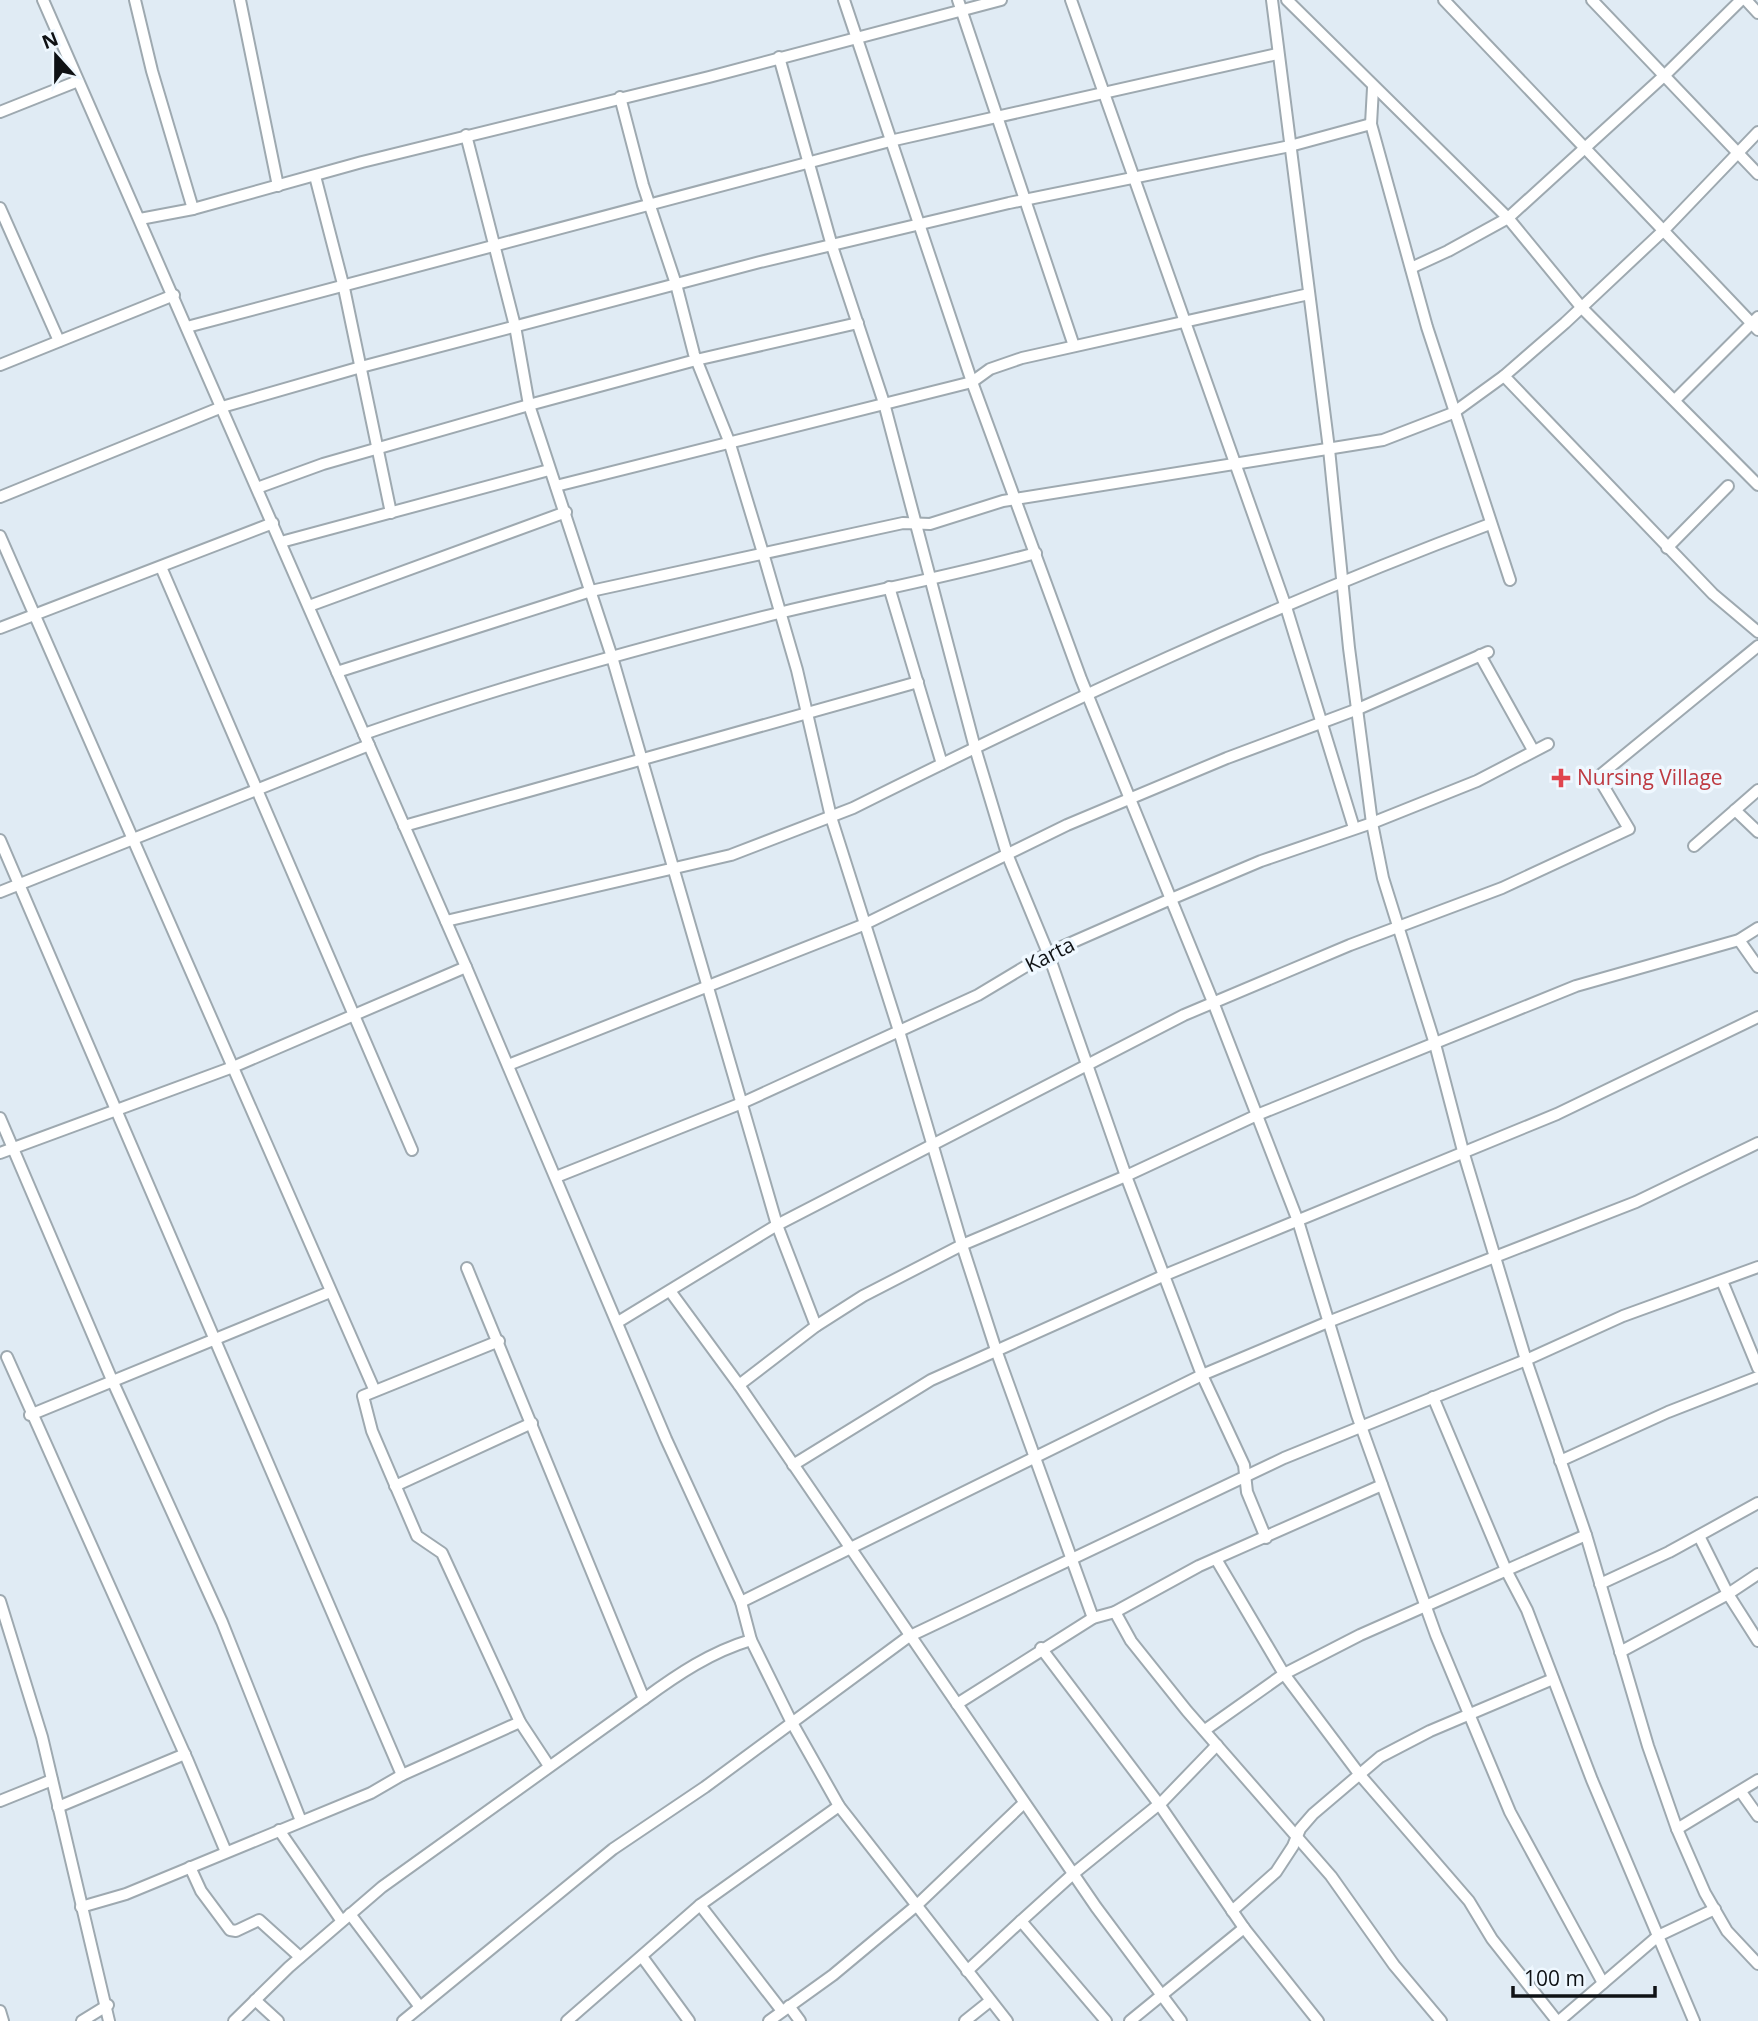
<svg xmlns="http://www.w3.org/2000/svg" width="1758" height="2021" font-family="'Open Sans',sans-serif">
	<rect width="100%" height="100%" fill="#e0ebf4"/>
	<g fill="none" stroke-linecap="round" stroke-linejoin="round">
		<g stroke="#9ea9b0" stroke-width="14">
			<g id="minor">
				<path d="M43 0 466 967 666 1439 741 1602 751 1640 791 1721 839 1806 1007 2021"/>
				<path d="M135 0 152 71 193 209"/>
				<path d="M240 0 278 186"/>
				<path d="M844 0 972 382 1081 679 1213 1002 1298 1221 1357 1415 1436 1635 1510 1812 1603 1983"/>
				<path d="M958 0 1074 346"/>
				<path d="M1071 0 1286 607 1354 828"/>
				<path d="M1272 0 1329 449 1349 648 1372 823 1383 878 1435 1044 1463 1151 1526 1360 1586 1535 1648 1746 1677 1829 1705 1893 1727 1931 1758 1964"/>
				<path d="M1287 0 1508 218 1582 308 1758 485"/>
				<path d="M1444 0 1758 330"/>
				<path d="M1592 0 1758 174"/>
				<path d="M1746 0 1758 13"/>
				<path d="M779 57 832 246 884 403 975 748 1007 854 1048 953 1126 1176 1202 1375 1244 1465 1247 1492 1266 1538"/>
				<path d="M1373 88 1371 124 1427 327 1510 580"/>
				<path d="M620 97 643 185 676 284 694 354 729 441 763 553 797 670 831 817 899 1031 962 1245 996 1350 1093 1618"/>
				<path d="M0 112 78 81"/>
				<path d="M466 135 515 326 529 405 612 657 777 1225 816 1326"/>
				<path d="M315 176 344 288 391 513"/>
				<path d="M0 208 59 341"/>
				<path d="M140 219 193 209 362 162 709 77 1001 0"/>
				<path d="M1411 268 1448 251 1508 218 1666 74 1741 0"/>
				<path d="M187 327 890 141 1277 54"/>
				<path d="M0 365 174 295"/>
				<path d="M1504 376 1713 594 1758 632"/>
				<path d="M1675 400 1758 317"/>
				<path d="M556 486 972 382 990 369 1022 358 1309 294"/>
				<path d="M257 488 323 464 529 405 696 360 858 323"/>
				<path d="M0 497 222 407 361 367 760 262 1009 203 1290 146 1371 124"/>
				<path d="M0 536 374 1389"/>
				<path d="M281 542 549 470"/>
				<path d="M1667 548 1728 486"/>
				<path d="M161 567 412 1150"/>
				<path d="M889 587 942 764"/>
				<path d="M309 606 566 512"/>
				<path d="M0 628 273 523"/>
				<path d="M1480 655 1533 750"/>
				<path d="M337 672 591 591 903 523 930 524 1003 501 1383 440 1453 413 1504 376 1565 323 1664 230 1758 132"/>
				<path d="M364 734C501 686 642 647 783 612 867 592 952 576 1036 553"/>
				<path d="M1735 810 1758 832"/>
				<path d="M404 826 918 682"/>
				<path d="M0 840 402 1775"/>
				<path d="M1694 846 1758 790"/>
				<path d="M0 892 369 745"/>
				<path d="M446 921 731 855 853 808C1061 704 1273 605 1490 524"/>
				<path d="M1739 940 1758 967"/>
				<path d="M508 1065 863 925 1067 825 1227 758 1358 709 1488 652"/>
				<path d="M0 1118 112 1380 222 1622 301 1821"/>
				<path d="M0 1153 233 1067 466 967"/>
				<path d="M556 1177 742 1103 978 995 1048 953 1171 899 1261 861 1372 823 1477 781 1548 744"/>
				<path d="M467 1268 644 1699C678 1674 711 1652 751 1640"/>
				<path d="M1722 1281 1758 1368"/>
				<path d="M670 1291 739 1385 1096 1907 1181 2021"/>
				<path d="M618 1322 777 1225 1184 1015 1350 945 1502 888 1629 829 1598 777 1758 646"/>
				<path d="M499 1341 363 1396 372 1431 417 1536 442 1553 520 1722 549 1766"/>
				<path d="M7 1357 187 1759 226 1852"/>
				<path d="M739 1385 816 1326 863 1296 962 1245 1126 1176 1257 1115 1576 986 1739 940 1758 928"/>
				<path d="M1433 1397 1506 1570 1527 1610 1592 1780 1694 2021"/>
				<path d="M30 1415 330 1292"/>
				<path d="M1560 1461 1668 1412 1758 1377"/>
				<path d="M793 1465 931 1380 1165 1275 1557 1114 1758 1017"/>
				<path d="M395 1486 532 1423"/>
				<path d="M1699 1536 1728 1594 1758 1641"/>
				<path d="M1216 1559 1284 1674 1360 1775 1469 1901 1492 1939 1557 2021"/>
				<path d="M1600 1584 1669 1552 1758 1503"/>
				<path d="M0 1601 42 1737 109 2021"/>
				<path d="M741 1602 1202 1375 1328 1322 1636 1202 1758 1143"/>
				<path d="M1115 1612 1131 1641 1187 1711 1331 1876 1394 1965 1441 2021"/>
				<path d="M1041 1648 1159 1804 1244 1928 1318 2021"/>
				<path d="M1620 1652 1728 1594 1758 1574"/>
				<path d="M957 1704 1093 1618 1115 1612 1199 1566 1382 1485"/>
				<path d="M1205 1730 1284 1674 1360 1635 1586 1535"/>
				<path d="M1741 1792 1758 1816"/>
				<path d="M0 1801 52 1780"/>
				<path d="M58 1807 185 1754"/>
				<path d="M1677 1829 1758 1780"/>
				<path d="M279 1830 341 1920"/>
				<path d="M190 1867 201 1891 230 1930 236 1931 259 1920 300 1957"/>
				<path d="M700 1905 782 2011"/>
				<path d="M81 1907 126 1894 371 1793 402 1775 520 1722"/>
				<path d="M1232 1911 1276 1872 1293 1846 1300 1829 1313 1814 1380 1757 1430 1731 1553 1679"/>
				<path d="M350 1914 420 2007"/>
				<path d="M1021 1921 1073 1874 1163 1801 1217 1745"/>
				<path d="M643 1958 689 2021"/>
				<path d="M967 1971 1021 1921 1106 2021"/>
				<path d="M255 2000 278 2021"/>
				<path d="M789 2006 800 2021"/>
				<path d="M0 2011 3 2021"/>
				<path d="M82 2021 108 2005"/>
				<path d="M234 2021 289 1967 382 1887 644 1699"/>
				<path d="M403 2021 613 1849 705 1787 908 1637 1284 1458 1526 1360 1623 1316 1758 1267"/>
				<path d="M567 2021 700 1905 839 1806"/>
				<path d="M769 2021 833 1975 917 1905 1024 1803"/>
				<path d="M965 2021 990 2001"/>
				<path d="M1130 2021 1244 1928"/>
				<path d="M1559 2021 1658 1936 1715 1909"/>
			</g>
		</g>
		<use href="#minor" stroke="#fff" stroke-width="10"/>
	</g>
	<path fill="#e0444e" stroke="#eff8ff" stroke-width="2.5" d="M1557.5 767.5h7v7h7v7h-7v7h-7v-7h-7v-7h7z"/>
	<g text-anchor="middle" stroke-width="7" stroke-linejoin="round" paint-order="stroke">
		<g font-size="21" fill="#be3a42" stroke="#eff8ff" text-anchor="start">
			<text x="1577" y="785">Nursing Village</text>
		</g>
		<g font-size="21" fill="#0f1215" stroke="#eff8ff">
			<text transform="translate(1050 955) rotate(-27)" y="7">Karta</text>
		</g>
	</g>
	<g transform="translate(56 56) rotate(339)" stroke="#eff8ff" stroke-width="5" paint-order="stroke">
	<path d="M0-5L12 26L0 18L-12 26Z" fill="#0f1215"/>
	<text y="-10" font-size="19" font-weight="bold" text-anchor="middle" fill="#0f1215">N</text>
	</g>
	<path d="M1513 1986v10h142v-10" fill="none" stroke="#0f1215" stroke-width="3.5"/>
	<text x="1524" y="1986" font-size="21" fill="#0f1215" stroke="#eff8ff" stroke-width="5" paint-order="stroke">100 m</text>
</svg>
